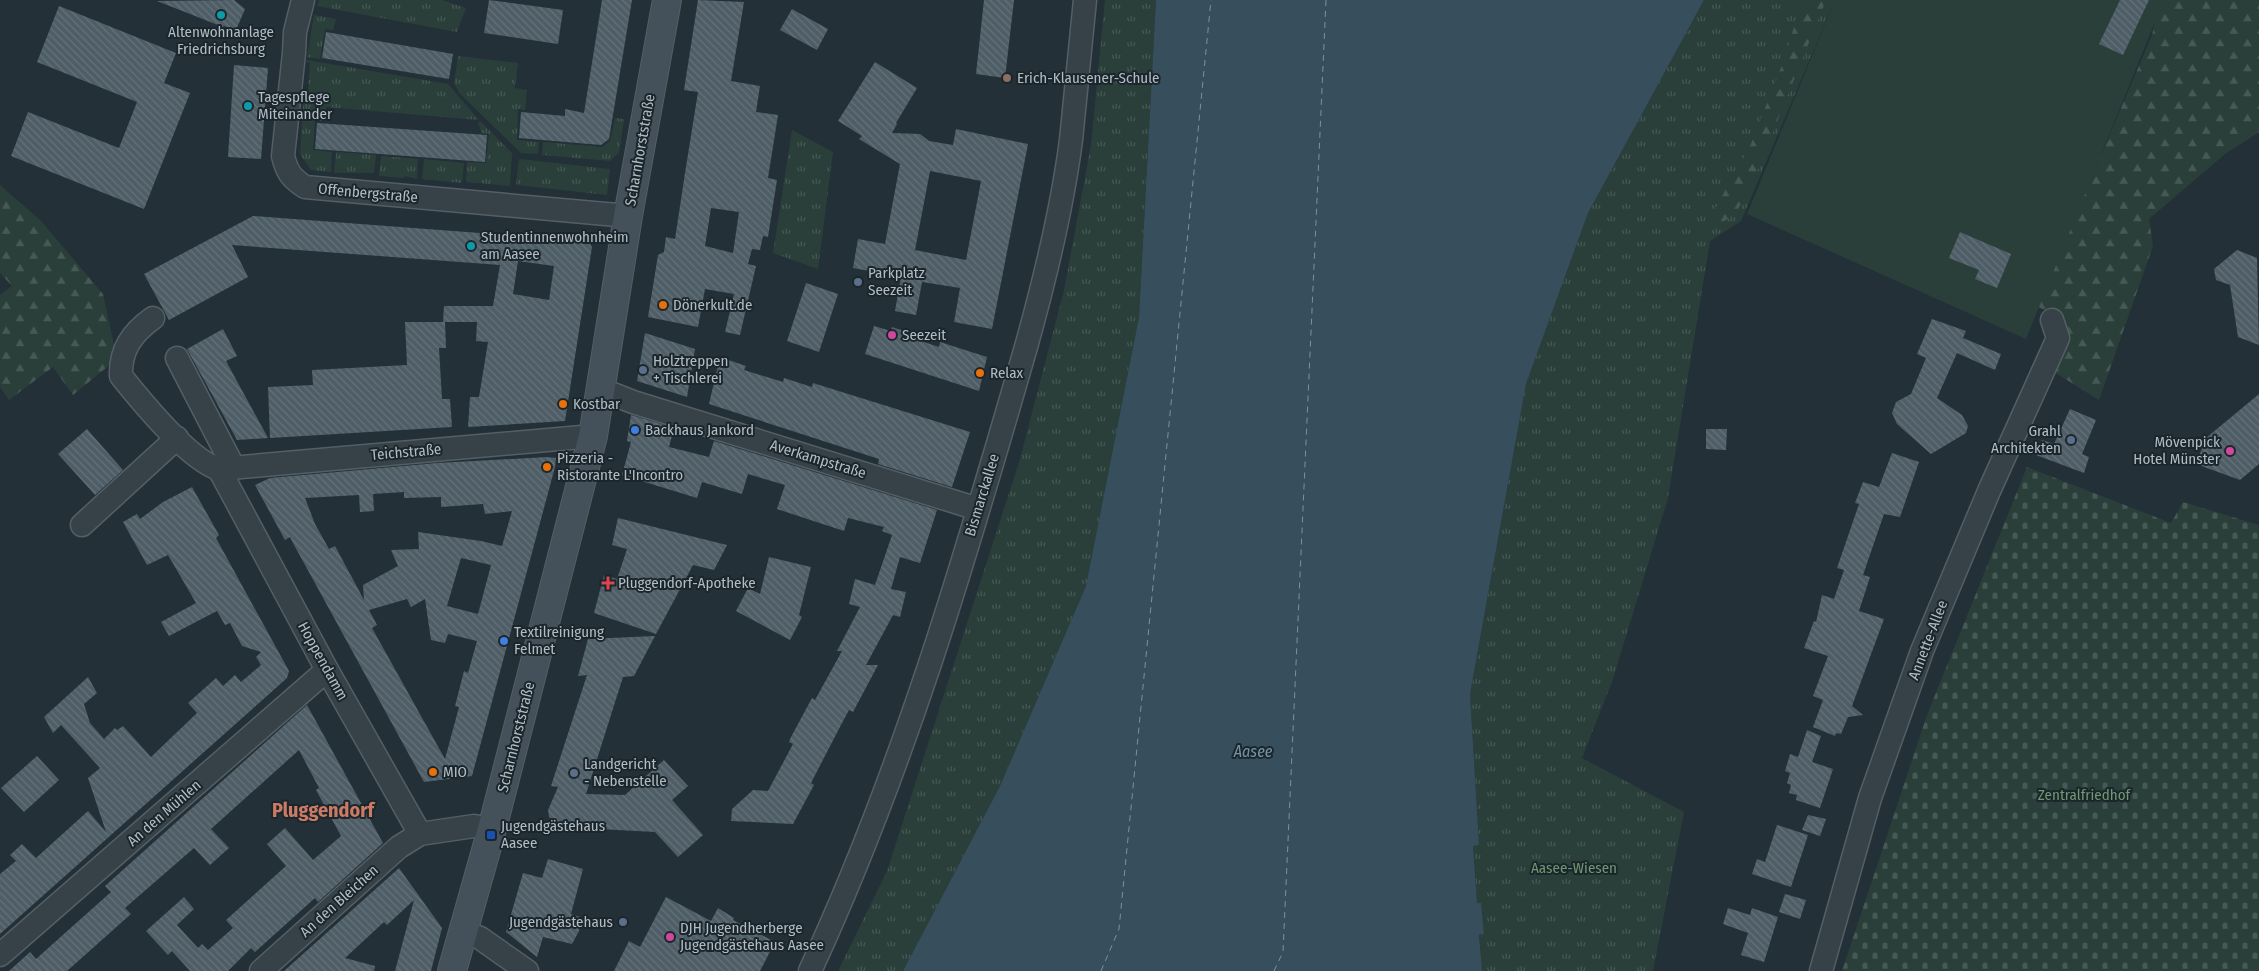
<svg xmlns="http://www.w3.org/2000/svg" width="2259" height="971" font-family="'Fira Sans Condensed',sans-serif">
	<defs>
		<pattern id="grass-tufts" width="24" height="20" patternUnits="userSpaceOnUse" patternTransform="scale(1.25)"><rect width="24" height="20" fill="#2a3f3a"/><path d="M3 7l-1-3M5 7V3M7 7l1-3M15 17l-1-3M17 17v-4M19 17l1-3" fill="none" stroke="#465955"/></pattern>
		<pattern id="forest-firs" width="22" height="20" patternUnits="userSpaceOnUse" patternTransform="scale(1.25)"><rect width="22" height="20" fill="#2a3f3a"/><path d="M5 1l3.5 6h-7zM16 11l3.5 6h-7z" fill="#465955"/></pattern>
		<pattern id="cemetery-stones" width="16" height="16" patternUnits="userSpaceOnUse" patternTransform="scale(1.25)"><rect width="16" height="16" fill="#2a3f3a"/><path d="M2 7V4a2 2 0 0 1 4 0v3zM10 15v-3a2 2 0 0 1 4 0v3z" fill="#465955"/></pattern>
		<pattern id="building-back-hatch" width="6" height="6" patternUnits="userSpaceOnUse" patternTransform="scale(1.25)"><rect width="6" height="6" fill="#4e5d66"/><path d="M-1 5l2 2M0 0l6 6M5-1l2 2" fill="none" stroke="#65727a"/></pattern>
	</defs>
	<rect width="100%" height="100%" fill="#233037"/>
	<g fill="url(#grass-tufts)">
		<path d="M319 0H442L466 8 457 32 317 6Z"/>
		<path d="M1105 0H1156L1139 317 1086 586 1000 786 903 971H838L887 871 1020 459 1064 290 1091 145Z"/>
		<path d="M1704 0H1835L1741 221 1710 241 1668 498 1612 682 1582 758 1684 812 1653 971H1482L1479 934 1484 933 1481 904H1477L1473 846 1479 845 1470 694 1526 384 1588 213Z"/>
		<path d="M314 15 336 19 333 30 325 29 320 59 307 57Z"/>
		<path d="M458 56 518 63 515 88 527 90 525 110 518 109 517 140 539 142 538 154 521 153 460 94 454 83Z"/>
		<path d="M307 60 448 84 479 120 326 107 325 121H315L313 150 332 152 331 172 311 170 300 154 304 90H308L310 63 306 62Z"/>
		<path d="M615 118 624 119 619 153 610 161 542 155 543 142 602 147 610 141Z"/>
		<path d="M478 122H481L512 153 510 186 466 182 467 162 486 163 489 134 481 133Z"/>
		<path d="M792 130 833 152 818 269 773 253Z"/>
		<path d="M336 152 376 155 374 173H334Z"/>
		<path d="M381 156 418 159 417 179 404 176V178L379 176Z"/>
		<path d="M424 159 464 163 462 183 422 179Z"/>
		<path d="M519 159 610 169 607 195 516 185Z"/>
	</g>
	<g fill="url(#forest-firs)">
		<path d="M1802 0H1826L1756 174 1736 213 1714 228 1715 209 1751 144 1784 60Z"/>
		<path d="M2160 0H2259V132L2225 154 2149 219 2153 246 2099 400 2054 372 2062 321 2037 306 2152 35Z"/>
		<path d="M0 185 41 221 103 294 117 359 73 395 53 367 9 400 0 387V295L12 286 0 273Z"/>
	</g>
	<path fill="url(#cemetery-stones)" d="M2027 467 2171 523 2183 502 2259 525V971H1842L1927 715Z"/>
	<path fill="#2a3f3a" d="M1835 0H2164L2026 339 1747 214Z"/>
	<path fill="#374f5d" d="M1156 0H1704L1588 213 1526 384 1470 694 1479 845 1473 846 1477 903H1481L1484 934 1479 935 1482 971H903L1000 786 1086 586 1139 317Z"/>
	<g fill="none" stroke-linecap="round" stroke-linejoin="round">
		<g stroke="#7394a6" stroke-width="1" stroke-dasharray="6 5" stroke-linecap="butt">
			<path d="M1101 971 1119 929 1211 0"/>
			<path d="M1274 971 1283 952 1326 0"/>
		</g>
	</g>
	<g fill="url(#building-back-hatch)" fill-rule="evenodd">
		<path d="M234 0 245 9 236 30 224 26 223 27 157 1Z"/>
		<path d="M489 0 563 10 558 44 484 33Z"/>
		<path d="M602 0H632L609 139 601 145 519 138 521 112 565 116V109L584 113Z"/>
		<path d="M698 0 744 2 731 81 760 86 756 112 778 115 768 178 777 180 768 237 763 236 760 250 752 249 748 264 756 266 740 335 725 332 734 294 705 289 698 327 648 317 658 255 664 252 666 237 675 239 685 173 698 92 684 90ZM711 208 739 212 733 253 705 246Z"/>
		<path d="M984 0H1014L1005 78 976 74Z"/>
		<path d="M2120 0H2149L2123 55 2099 44Z"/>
		<path d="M59 6 176 53 164 83 190 93 144 209 11 156 28 112 119 148 137 102 37 62Z"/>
		<path d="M792 9 828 29 817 50 780 30Z"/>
		<path d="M326 32 453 54 449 79 322 58Z"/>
		<path d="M875 62 917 88 896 123 897 124 892 133 920 134 929 141 953 145 956 129 1028 144 992 329 954 322 960 288 922 282 916 315 895 311 901 277 853 268 858 239 885 244 900 164 859 139 862 136 838 121ZM930 171 981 181 966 260 915 250Z"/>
		<path d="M234 65 268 68 261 159 228 157Z"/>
		<path d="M317 123 487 135 485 162 315 149Z"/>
		<path d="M253 216 588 241 592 247 565 421 468 427 470 397H479L488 342 476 341 477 322H443L444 306H493L500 265 232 245 248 277 169 320 144 274ZM518 261 554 266 549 300 513 294Z"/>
		<path d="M1960 232 2011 254 1997 288 1975 279 1979 270 1949 258Z"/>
		<path d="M2237 250 2257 258 2259 345 2238 337 2230 285 2216 280 2214 269Z"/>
		<path d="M806 283 838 294 819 352 787 341Z"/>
		<path d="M1932 319 1966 331 1963 338 2001 354 1995 370 1957 353 1937 398 1962 415 1968 426 1966 433 1931 454 1897 424 1892 413 1896 402 1911 394 1926 358 1917 354Z"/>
		<path d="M405 322H445L446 348H439L442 399H450L452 427 270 438 268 387 313 385 312 370 407 365Z"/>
		<path d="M874 326 891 331 892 327 913 334 912 338 939 347 940 342 987 357 979 391 865 354Z"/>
		<path d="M223 329 237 356 226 361 268 438 237 440 187 349Z"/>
		<path d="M645 333 695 349 687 397 637 381Z"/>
		<path d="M720 357 746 366 744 370 783 382 784 378 812 387 813 383 970 432 952 487 878 464 879 459 709 404Z"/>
		<path d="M2259 394V464L2240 480 2196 464 2206 438Z"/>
		<path d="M2070 409 2096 420 2082 454 2089 457 2084 473 2036 455 2042 440 2054 444Z"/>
		<path d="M631 415 674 428 669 447 709 457 714 441 937 510 920 563 900 557 891 589 906 592 900 617 893 615 866 665H878L853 712 849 710 841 725 811 783 814 785 793 824 731 821 732 809 753 790 768 791 793 744 789 742 791 737 812 698 815 700 842 651H837L860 607 849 604 855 579 875 585 892 535 882 531 884 527 848 518 844 531 777 509 785 485 748 474 742 494 702 482 697 498 622 475 631 442 627 441Z"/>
		<path d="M87 429 123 470 95 495 58 454Z"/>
		<path d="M1706 429H1727L1726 450 1706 449Z"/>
		<path d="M1892 453 1919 462 1900 517 1884 514 1863 575 1870 577 1859 611 1884 619 1852 706 1863 715 1848 717 1841 734 1836 733 1835 736 1813 727 1823 700 1813 696 1828 656 1804 648 1814 621 1816 622 1822 595 1834 599 1844 570 1837 568 1859 504 1855 503 1863 482 1879 487Z"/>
		<path d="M547 457 556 458 555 467 472 776 424 782 293 543 290 537 285 540 255 485 270 478 437 463ZM404 492V498L441 497V507L483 504 485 514 512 511 502 546 481 541 418 532 419 549 391 550 398 566 363 585 364 600 335 546 329 549 315 524 305 498 359 495 360 512 374 511 373 494ZM461 558 491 565 478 614 447 606ZM407 599 411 607 425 599 431 640 445 643 448 634 477 641 468 673 464 671 455 706 459 707 445 759 372 628 377 625 369 610Z"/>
		<path d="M192 487 219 535 216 538 289 671 287 678 0 934V874L16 861 10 855 22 844 36 858 88 811 106 832 88 778 100 768 61 725 53 733 44 717 88 677 97 693 84 704 90 723 104 739 115 728 117 730 123 726 151 757 197 713 188 703 216 678 223 686 235 675 241 682 261 665 256 657 261 652 242 646 230 623 225 625 217 611 169 636 161 622 196 603 168 555 147 565 123 522 137 514 140 519 163 502Z"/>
		<path d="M618 518 727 545 714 570 693 565 656 634 594 613 604 575 617 579 627 549 612 545Z"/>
		<path d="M769 557 811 567 799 615 802 617 790 640 736 611 748 588 760 594Z"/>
		<path d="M655 636 634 676 623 677 586 794 625 795 664 760 688 786 672 800 703 835 678 857 655 832 580 828 582 823 561 824 554 822 549 817 548 810 558 787 551 786 587 675 578 676 588 639Z"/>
		<path d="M307 705 383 843 318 902 315 898 255 952 251 948 228 971H190L172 951 168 955 146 931 184 897 194 909 177 925 198 948 202 944 208 950 233 928 226 920 286 866 267 844 285 828 313 860 341 836 316 790 319 788 299 750 211 829 229 848 210 865 194 848 125 908 131 914 67 971H9L30 952 36 959 65 933 111 892 105 886Z"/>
		<path d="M1807 730 1821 736 1812 762 1833 769 1820 808 1796 800 1797 795 1789 793 1791 785 1787 783 1790 773 1785 771 1790 754 1798 757Z"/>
		<path d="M37 756 59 780 24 812 1 788Z"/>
		<path d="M1808 815 1826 819 1820 836 1802 830Z"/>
		<path d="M1777 825 1808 835 1791 887 1752 874 1757 859 1765 862Z"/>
		<path d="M548 859 583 869 571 914 580 917 579 931 572 944 543 937 537 957 506 932 523 873 542 878Z"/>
		<path d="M399 868 442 928 431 971H395L414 900 387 925 384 922 345 958 375 966 374 971H284Z"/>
		<path d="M1785 894 1806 900 1800 919 1779 912Z"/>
		<path d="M666 897 711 921 718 908 734 918 733 920 775 942 760 971H614L629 941 640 947Z"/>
		<path d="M1728 908 1750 915 1752 908 1778 917 1764 962 1741 955 1748 933 1723 924Z"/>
	</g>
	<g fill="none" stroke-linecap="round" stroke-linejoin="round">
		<g stroke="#545f65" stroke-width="25">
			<g id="street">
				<path d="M303 0 295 32 294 53 283 156C287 172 291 178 305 187L628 216"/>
				<path d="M153 318C132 333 120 350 121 376 141 401 190 461 219 469L327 670 420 834"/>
				<path d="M177 358 234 468"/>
				<path d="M600 389 633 402 978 509"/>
				<path d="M219 469 593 436"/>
				<path d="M82 525 177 438"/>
				<path d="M464 931 480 938 527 971"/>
				<path d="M0 955 327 670"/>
				<path d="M261 971 399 847 420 834 474 826 492 829"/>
				<path d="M810 971C903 771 965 559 1026 347 1045 279 1062 210 1071 140 1076 93 1080 46 1085 0"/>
				<path d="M1821 971 1870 798 1922 651 1989 491 2058 338 2052 320"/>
			</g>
		</g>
		<g stroke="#545f65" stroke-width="30">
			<path id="secondary" d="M452 971 492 829 593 436 628 216 667 0"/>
		</g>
		<use href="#street" stroke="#364148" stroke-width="22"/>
		<use href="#secondary" stroke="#44515a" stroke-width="28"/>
	</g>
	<g fill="#0f9aa8" stroke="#1b262c" stroke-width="2">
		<circle cx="221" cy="15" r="5"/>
		<circle cx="248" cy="106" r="5"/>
		<circle cx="471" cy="246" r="5"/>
	</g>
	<circle fill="#8d6e63" stroke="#1b262c" stroke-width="2" cx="1007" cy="78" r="5"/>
	<g fill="#5c6f8a" stroke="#1b262c" stroke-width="2">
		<circle cx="858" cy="282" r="5"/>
		<circle cx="643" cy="370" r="5"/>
		<circle cx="2071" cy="440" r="5"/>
		<circle cx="574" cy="773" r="5"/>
		<circle cx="623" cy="922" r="5"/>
	</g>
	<g fill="#e8710a" stroke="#1b262c" stroke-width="2">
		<circle cx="663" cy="305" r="5"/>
		<circle cx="980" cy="373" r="5"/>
		<circle cx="563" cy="404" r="5"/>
		<circle cx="547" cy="467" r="5"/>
		<circle cx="433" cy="772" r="5"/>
	</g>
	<g fill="#d1479c" stroke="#1b262c" stroke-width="2">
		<circle cx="892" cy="335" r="5"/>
		<circle cx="2230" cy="451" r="5"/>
		<circle cx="670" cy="937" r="5"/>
	</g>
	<g fill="#3f7fe0" stroke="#1b262c" stroke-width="2">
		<circle cx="635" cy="430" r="5"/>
		<circle cx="504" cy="641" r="5"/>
	</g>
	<path fill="#e0444e" stroke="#1b262c" stroke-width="2" d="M605.5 575.5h5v5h5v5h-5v5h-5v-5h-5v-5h5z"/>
	<rect fill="#1a4fb4" stroke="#1b262c" stroke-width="2" x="486" y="830" width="10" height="10" rx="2.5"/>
	<g text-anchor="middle" stroke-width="4" stroke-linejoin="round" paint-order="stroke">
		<g font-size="15" fill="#b1bcc4" stroke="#1b262c" text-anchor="start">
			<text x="221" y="37" text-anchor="middle">Altenwohnanlage<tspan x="221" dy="17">Friedrichsburg</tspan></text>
			<text x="1017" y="83">Erich-Klausener-Schule</text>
			<text x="258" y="102">Tagespflege<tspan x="258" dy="17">Miteinander</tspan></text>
			<text x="481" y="242">Studentinnenwohnheim<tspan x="481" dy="17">am Aasee</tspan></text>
			<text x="868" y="278">Parkplatz<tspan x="868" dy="17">Seezeit</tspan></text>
			<text x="673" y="310">Dönerkult.de</text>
			<text x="902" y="340">Seezeit</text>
			<text x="653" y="366">Holztreppen<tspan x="653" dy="17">+ Tischlerei</tspan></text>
			<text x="990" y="378">Relax</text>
			<text x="573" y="409">Kostbar</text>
			<text x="645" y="435">Backhaus Jankord</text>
			<text x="2061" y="436" text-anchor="end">Grahl<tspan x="2061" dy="17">Architekten</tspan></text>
			<text x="2220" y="447" text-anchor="end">Mövenpick<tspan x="2220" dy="17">Hotel Münster</tspan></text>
			<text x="557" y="463">Pizzeria -<tspan x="557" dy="17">Ristorante L'Incontro</tspan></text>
			<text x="618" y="588">Pluggendorf-Apotheke</text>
			<text x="514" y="637">Textilreinigung<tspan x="514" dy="17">Felmet</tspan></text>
			<text x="584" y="769">Landgericht<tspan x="584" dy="17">- Nebenstelle</tspan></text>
			<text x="443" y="777">MIO</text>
			<text x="501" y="831">Jugendgästehaus<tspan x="501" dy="17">Aasee</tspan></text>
			<text x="613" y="927" text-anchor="end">Jugendgästehaus</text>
			<text x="680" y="933">DJH Jugendherberge<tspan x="680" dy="17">Jugendgästehaus Aasee</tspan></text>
		</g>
		<g font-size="15" fill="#b1bcc4" stroke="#1b262c">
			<text transform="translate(640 150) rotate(-80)" y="5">Scharnhorststraße</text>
			<text transform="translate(368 193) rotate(5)" y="5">Offenbergstraße</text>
			<text transform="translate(406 452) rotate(-5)" y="5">Teichstraße</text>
			<text transform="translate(818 459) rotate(17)" y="5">Averkampstraße</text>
			<text transform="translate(982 495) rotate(-73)" y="5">Bismarckallee</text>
			<text transform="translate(1928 640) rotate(-69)" y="5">Annette-Allee</text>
			<text transform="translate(323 661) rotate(61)" y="5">Hoppendamm</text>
			<text transform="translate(516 737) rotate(-76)" y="5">Scharnhorststraße</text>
			<text transform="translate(164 813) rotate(-41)" y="5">An den Mühlen</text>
			<text transform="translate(339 901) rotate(-42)" y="5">An den Bleichen</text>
		</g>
		<g font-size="15" fill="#719871" stroke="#1b262c">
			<text x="2084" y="800">Zentralfriedhof</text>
			<text x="1574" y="873">Aasee-Wiesen</text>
		</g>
		<g font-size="16" font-style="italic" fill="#7394a6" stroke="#1b262c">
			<text x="1253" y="757">Aasee</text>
		</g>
		<g font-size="20" font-weight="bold" fill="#cb7a65" stroke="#1b262c">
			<text x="323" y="817">Pluggendorf</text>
		</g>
	</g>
</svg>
